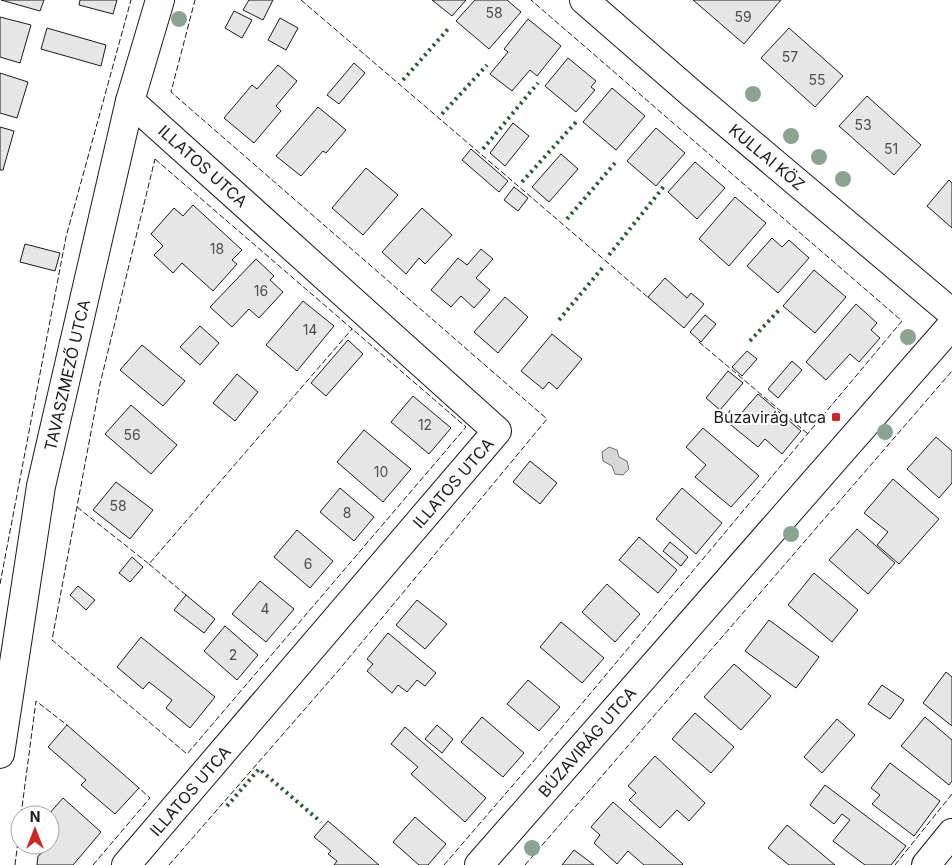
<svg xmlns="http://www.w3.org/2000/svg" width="952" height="865" font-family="Inter,sans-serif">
	<rect width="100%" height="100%" fill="#fff"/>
	<path fill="#d7d7d7" stroke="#6a6a6a" d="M609 447 617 450 619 457 627 461 629 469 623 475 615 474 612 466 603 461 602 452Z"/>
	<g fill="#e6e6e6" stroke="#1a1a1a">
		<path d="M1 0H44L40 11Z"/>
		<path d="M80 0H117L113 14 79 5Z"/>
		<path d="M249 0H273L263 20 243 10Z"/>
		<path d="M432 0H466L452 16Z"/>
		<path d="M475 0H507L521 12 489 49 456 21Z"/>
		<path d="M693 0H781L744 44Z"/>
		<path d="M234 11 252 20 242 38 225 28Z"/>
		<path d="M0 17 31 25 20 63 0 57Z"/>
		<path d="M280 18 298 28 286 50 268 40Z"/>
		<path d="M528 19 561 46 537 76 530 70 512 91 490 74 508 52 504 49Z"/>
		<path d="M47 28 106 45 101 66 41 49Z"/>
		<path d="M789 28 843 76 815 107 761 58Z"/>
		<path d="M568 58 596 81 591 87 595 90 576 112 545 86Z"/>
		<path d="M354 63 365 73 339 104 327 95Z"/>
		<path d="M278 65 297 81 276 106 281 111 254 143 224 118 252 85 257 89Z"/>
		<path d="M0 73 28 82 17 118 0 113Z"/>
		<path d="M612 88 645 116 616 150 583 122Z"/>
		<path d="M867 96 921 145 894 175 839 126Z"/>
		<path d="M318 107 346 130 326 153 323 151 301 176 276 156Z"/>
		<path d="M513 123 529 136 505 166 490 153Z"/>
		<path d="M0 127 14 131 3 170H0Z"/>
		<path d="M656 128 685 153 656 186 627 161Z"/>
		<path d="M471 149 508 181 499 192 462 160Z"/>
		<path d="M561 154 578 169 549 202 532 187Z"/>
		<path d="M695 162 725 188 697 219 668 192Z"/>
		<path d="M366 168 398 195 363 235 332 208Z"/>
		<path d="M949 180 952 183V228L927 206Z"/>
		<path d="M514 187 528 198 518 211 504 200Z"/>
		<path d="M735 197 766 223 729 266 699 239Z"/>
		<path d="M193 205 242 250 232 260 237 264 213 291 182 263 173 273 154 255 163 246 151 234 174 208 183 216Z"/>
		<path d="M422 208 452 235 425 264 419 258 406 274 382 252Z"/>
		<path d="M772 238 782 247 789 240 809 258 778 293 747 266Z"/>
		<path d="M25 244 60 253 55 271 20 262Z"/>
		<path d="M481 249 493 259 476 278 490 290 474 308 461 296 451 307 431 290 458 258 467 265Z"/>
		<path d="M256 259 274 276 270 280 283 292 259 318 249 309 232 327 210 307Z"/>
		<path d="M814 270 846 297 815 333 783 306Z"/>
		<path d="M665 278 687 298 691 293 704 304 684 328 648 297Z"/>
		<path d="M505 297 528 317 498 353 474 332Z"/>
		<path d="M303 301 334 326 297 371 266 345Z"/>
		<path d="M856 304 877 323 871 330 880 338 859 362 850 354 826 380 806 362Z"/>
		<path d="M705 315 716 324 701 342 690 332Z"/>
		<path d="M200 326 219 343 200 365 180 347Z"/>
		<path d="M552 334 582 359 557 389 549 382 543 389 521 371Z"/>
		<path d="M348 340 363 354 326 396 311 383Z"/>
		<path d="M142 345 185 381 163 406 120 370Z"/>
		<path d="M747 351 757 359 742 376 732 367Z"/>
		<path d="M792 361 802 370 778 398 768 389Z"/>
		<path d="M728 371 743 383 720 410 706 398Z"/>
		<path d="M237 374 258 392 235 421 213 403Z"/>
		<path d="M758 394 801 431 782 454 765 439 758 447 731 425Z"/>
		<path d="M413 396 451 428 429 454 391 422Z"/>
		<path d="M131 405 177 445 151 474 105 434Z"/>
		<path d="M703 428 759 476 731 507 695 477 706 465 686 447Z"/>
		<path d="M364 430 411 469 383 502 337 462Z"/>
		<path d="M936 437 952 451V483L939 498 907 469Z"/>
		<path d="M530 461 557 483 540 504 513 482Z"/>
		<path d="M893 479 939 519 899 564 877 545 888 532 864 513Z"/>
		<path d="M116 482 153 510 130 539 93 510Z"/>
		<path d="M340 488 374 517 354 541 320 512Z"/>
		<path d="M682 488 722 523 696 554 656 519Z"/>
		<path d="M857 529 895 563 868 594 829 560Z"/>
		<path d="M297 530 333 561 310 588 274 557Z"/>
		<path d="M639 537 677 570 658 593 619 560Z"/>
		<path d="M670 542 688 557 681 566 663 551Z"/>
		<path d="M132 557 143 567 130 582 119 573Z"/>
		<path d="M814 573 858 610 832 642 788 605Z"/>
		<path d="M260 581 294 609 266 642 232 614Z"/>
		<path d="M607 584 640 614 615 642 582 612Z"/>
		<path d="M78 586 95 600 86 610 70 595Z"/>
		<path d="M186 595 215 619 204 633 174 610Z"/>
		<path d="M417 600 447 624 425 649 396 625Z"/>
		<path d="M769 620 819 657 796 688 745 651Z"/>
		<path d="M561 622 604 658 582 683 540 647Z"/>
		<path d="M225 626 258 655 237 680 204 651Z"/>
		<path d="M388 633 436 673 425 686 417 680 407 692 398 685 392 693 367 671 373 664 367 659Z"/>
		<path d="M141 637 215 697 190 728 166 708 172 700 149 682 143 689 117 667Z"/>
		<path d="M734 664 771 696 741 730 704 697Z"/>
		<path d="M946 672 952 677V726L923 703Z"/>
		<path d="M528 680 560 707 539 731 507 704Z"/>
		<path d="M882 685 904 700 890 719 868 704Z"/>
		<path d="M695 713 734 747 711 773 672 739Z"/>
		<path d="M482 717 524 753 503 777 461 742Z"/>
		<path d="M925 717 952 740V781L949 785 901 746Z"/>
		<path d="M837 719 855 735 822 773 804 757Z"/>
		<path d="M67 725 139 788 115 814 81 785 86 780 48 747Z"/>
		<path d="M437 725 453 739 442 753 425 739Z"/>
		<path d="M405 727 486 798 465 822 411 774 418 767 391 744Z"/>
		<path d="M655 756 705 803 689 821 677 810 660 828 629 800 636 793 628 786Z"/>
		<path d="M890 763 940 801 914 836 872 804 880 795 871 788Z"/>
		<path d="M825 785 906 846 891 865H865L833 841 850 820 842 814 834 824 810 805Z"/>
		<path d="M63 798 101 832 73 865H37L38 856 43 852 39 849 40 846 50 845V838L53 840 57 835 50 830V815H48Z"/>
		<path d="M613 802 683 864 682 865H644L628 851 617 864 594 843 600 835 591 827Z"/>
		<path d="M415 817 446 844 428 865H419L393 842Z"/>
		<path d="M328 821 379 865H334L337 861 328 854 331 851 314 837Z"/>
		<path d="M787 825 835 865H789L768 848Z"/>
		<path d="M574 850 594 865H562Z"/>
	</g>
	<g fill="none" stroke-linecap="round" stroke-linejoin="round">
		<g stroke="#1a1a1a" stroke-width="30">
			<g id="minor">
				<path d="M584 0 691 93 952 313"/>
				<path d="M0 754 41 486 130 101 160 0"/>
				<path d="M126 865 497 431 130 101"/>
				<path d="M479 865 952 325"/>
				<path d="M926 865 952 833"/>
			</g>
		</g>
		<use href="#minor" stroke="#fff" stroke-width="28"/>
		<g stroke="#2b5a34" stroke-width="4" stroke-dasharray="2.5 4" stroke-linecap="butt">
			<path d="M403 80 448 29"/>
			<path d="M442 114 487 65"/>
			<path d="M483 149 538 83"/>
			<path d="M522 182 577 121"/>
			<path d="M567 219 615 163"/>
			<path d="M609 255 665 185"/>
			<path d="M559 320 604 266"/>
			<path d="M750 341 779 310"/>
			<path d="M227 806 259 769 321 822"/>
		</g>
		<g stroke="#1a1a1a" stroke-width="1" stroke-dasharray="6 2.5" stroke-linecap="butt">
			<path d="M301 0 650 299"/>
			<path d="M155 159 466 427 187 754 52 640 100 384Z"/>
			<path d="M699 342 808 434"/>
			<path d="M77 507 149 564 352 329"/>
			<path d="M149 564 186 595"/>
			<path d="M0 584 66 237 131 0"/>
			<path d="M21 815 36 701 67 725"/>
			<path d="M15 865 20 825"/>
			<path d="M93 865 150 798 139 788"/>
			<path d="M169 865 338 671 547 419 171 92 195 0"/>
			<path d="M444 865 538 756 902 321 531 0"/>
			<path d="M525 865 952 371"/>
			<path d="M895 865 952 794"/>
		</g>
	</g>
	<g fill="#8aa48f">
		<circle cx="179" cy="19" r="8"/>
		<circle cx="753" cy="94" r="8"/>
		<circle cx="791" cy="136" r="8"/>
		<circle cx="819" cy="157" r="8"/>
		<circle cx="843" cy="179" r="8"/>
		<circle cx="908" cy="337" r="8"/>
		<circle cx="885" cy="432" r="8"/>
		<circle cx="791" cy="534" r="8"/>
		<circle cx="532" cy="848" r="8"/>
	</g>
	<rect fill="#c62828" stroke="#fff" stroke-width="2" x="831" y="412" width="10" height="10" rx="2.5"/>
	<g text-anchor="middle" stroke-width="4" stroke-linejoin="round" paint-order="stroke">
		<g font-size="14" fill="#4d4d4d">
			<text x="494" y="18">58</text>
			<text x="743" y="22">59</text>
			<text x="790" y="62">57</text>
			<text x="817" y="85">55</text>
			<text x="863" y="130">53</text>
			<text x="891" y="154">51</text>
			<text x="217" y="254">18</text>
			<text x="261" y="296">16</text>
			<text x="310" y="335">14</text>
			<text x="425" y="430">12</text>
			<text x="132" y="440">56</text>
			<text x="381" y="477">10</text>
			<text x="118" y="511">58</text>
			<text x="347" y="518">8</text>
			<text x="308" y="569">6</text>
			<text x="265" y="614">4</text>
			<text x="233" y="660">2</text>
		</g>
		<g font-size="16" fill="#1a1a1a" stroke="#fff">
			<text transform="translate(767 157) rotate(40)" y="6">KULLAI KÖZ</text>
			<text transform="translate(203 166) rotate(42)" y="6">ILLATOS UTCA</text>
			<text transform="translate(67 375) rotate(-77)" y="6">TAVASZMEZŐ UTCA</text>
			<text transform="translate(453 483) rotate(-49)" y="6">ILLATOS UTCA</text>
			<text transform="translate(587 742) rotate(-49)" y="6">BÚZAVIRÁG UTCA</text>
			<text transform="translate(190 791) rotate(-49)" y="6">ILLATOS UTCA</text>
		</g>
		<g font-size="16" fill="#1a1a1a" stroke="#fff" text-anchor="end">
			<text x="826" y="423">Búzavirág utca</text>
		</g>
	</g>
	<g transform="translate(35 830)"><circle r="24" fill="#ffffff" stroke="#a3a3a3"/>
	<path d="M0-4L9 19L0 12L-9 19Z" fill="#c62828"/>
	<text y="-8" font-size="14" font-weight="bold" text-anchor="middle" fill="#1a1a1a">N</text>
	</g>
</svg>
